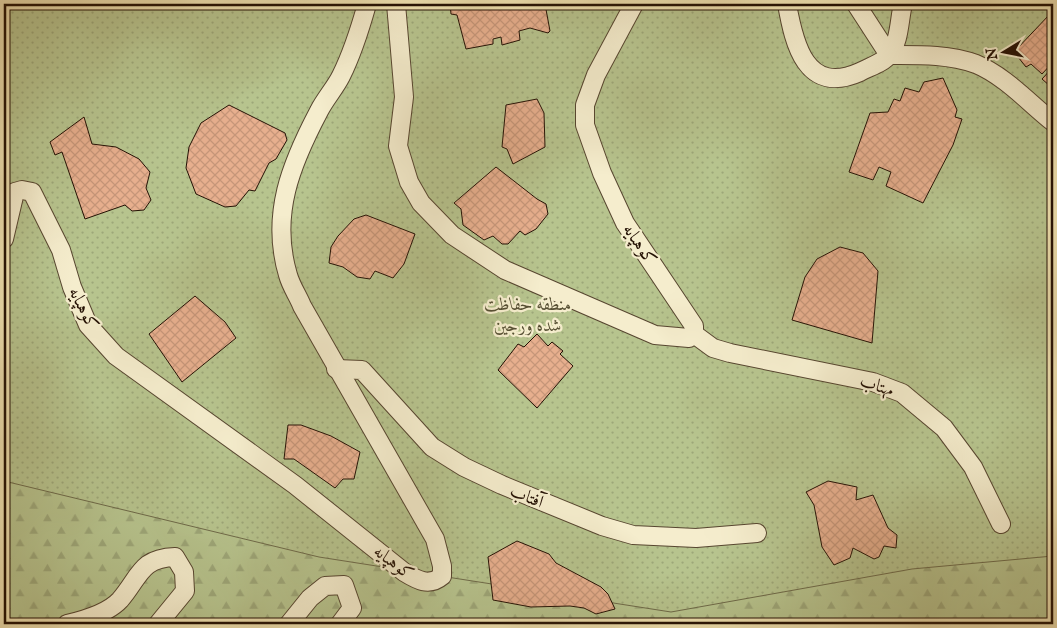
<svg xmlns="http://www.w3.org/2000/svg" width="1057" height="628" font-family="'IM FELL English',Amiri,serif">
	<defs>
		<pattern id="grass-dots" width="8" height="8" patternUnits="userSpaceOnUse" patternTransform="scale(1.25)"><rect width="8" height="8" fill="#b7c48e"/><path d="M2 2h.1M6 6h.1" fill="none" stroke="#9da779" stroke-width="1.8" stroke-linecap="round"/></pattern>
		<pattern id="forest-firs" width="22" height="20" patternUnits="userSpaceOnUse" patternTransform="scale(1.25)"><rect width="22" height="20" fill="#b7c48e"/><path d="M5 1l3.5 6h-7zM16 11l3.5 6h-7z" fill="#9da779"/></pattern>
		<pattern id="building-cross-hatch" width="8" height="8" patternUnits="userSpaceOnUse" patternTransform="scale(1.25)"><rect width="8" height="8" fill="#e7af8e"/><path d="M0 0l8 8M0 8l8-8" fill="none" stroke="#c69679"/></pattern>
	</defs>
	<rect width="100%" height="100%" fill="#f0e3b2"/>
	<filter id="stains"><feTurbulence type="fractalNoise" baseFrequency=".004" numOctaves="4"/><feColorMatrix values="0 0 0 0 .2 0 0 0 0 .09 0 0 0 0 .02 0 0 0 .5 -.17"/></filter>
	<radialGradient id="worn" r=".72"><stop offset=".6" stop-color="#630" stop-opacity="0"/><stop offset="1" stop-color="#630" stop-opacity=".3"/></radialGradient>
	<rect fill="url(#grass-dots)" stroke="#6e6a49" x="4" y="4" width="1049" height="620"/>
	<path fill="url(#forest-firs)" stroke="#6e6a49" d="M4 481 319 557 671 612 912 569 1053 556V624H4Z"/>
	<g fill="url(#building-cross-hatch)" stroke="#241104">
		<path d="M450 4H545L550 31 548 33 530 28 519 31 520 40 502 45 501 37 493 39V44L466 49 457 15 451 14Z"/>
		<path d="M1050 14 1053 15V62L1042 74 1031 64 1026 67 1014 52Z"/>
		<path d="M1053 67V92L1049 88 1050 86 1042 79Z"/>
		<path d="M943 78 957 110 955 117 962 119 953 145 923 203 886 186 891 172 879 167 873 180 849 172 870 113 888 112 894 99 900 101 905 88 919 92 924 82Z"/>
		<path d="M537 99 544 113 545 147 513 164 507 149 502 147 506 105Z"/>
		<path d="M229 105 285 133 287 140 276 159 269 163 255 191 249 190 236 206 225 207 196 194 186 168 189 147 201 123Z"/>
		<path d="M84 117 92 144 116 147 139 159 150 172 146 188 151 200 144 210 132 211 125 205 85 219 62 152 55 155 50 142Z"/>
		<path d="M496 167 537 199 546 204 548 214 536 229 525 235 520 231 508 244H502L493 236 484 240 463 225 461 209 454 203Z"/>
		<path d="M366 215 415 234 404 264 393 278 375 271 370 279 357 277 343 267 329 263 331 247 338 236 354 219Z"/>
		<path d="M840 247 863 253 878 271 872 343 792 320 805 277 817 259Z"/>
		<path d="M195 296 225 322 236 338 182 382 149 334Z"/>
		<path d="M537 334 548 346 552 342 563 351 560 354 573 366 537 408 498 370 518 344 524 347Z"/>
		<path d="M288 425H301L331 436 360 452 354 479H343L335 488 294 459H284Z"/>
		<path d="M828 481 857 487 856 500 873 495 888 528 897 535 896 548 884 546 879 557 874 559 853 548 850 558 834 565 822 547 814 505 806 492Z"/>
		<path d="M517 541 549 554 556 563 601 587 608 594 615 609 596 614 584 608 570 606 531 607 493 600 488 557Z"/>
	</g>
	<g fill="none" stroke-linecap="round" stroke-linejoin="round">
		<g stroke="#574630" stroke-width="20">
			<g id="minor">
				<path d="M396 4 404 97 398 146 409 182 421 203 452 235 505 270 655 335 689 338 694 334V326L625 223 602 173 585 125V105L596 75 634 4"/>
				<path d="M787 4C794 44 806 96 860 72 869 67 883 63 889 55 900 41 899 20 903 4"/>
				<path d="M856 4 889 55C918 55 948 54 976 64 1005 76 1029 103 1053 122"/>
				<path d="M4 239 15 192 22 190 32 192 61 250 72 287 88 325 116 356 295 485 404 572C417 580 429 587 442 576V566L435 539 302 306C298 296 291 286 288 275 270 215 291 164 319 111 325 99 335 88 341 76 353 52 360 29 367 4"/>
				<path d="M694 334 713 348 730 353 873 382 902 393 944 428 973 467 1001 524"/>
				<path d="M336 369 362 370 432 447 464 467 502 485 602 526 633 535 696 538 757 533"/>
				<path d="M67 624C84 620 108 613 120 600 140 577 140 558 175 557L184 572 185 591 158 624"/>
				<path d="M289 624 310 598 325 586 344 585 352 608 340 624"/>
			</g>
		</g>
		<use href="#minor" stroke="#f5edcd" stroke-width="18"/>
	</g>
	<g text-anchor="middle" stroke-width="4.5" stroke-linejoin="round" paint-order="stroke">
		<g font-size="18" fill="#241104" stroke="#f5edcd">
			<text transform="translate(640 244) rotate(56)" y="6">کوهپایه</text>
			<text transform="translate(84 308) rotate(63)" y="6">کوهپایه</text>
			<text transform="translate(877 385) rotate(18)" y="6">مهتاب</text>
			<text transform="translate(527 496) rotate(22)" y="6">آفتاب</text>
			<text transform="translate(394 562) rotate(37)" y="6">کوهپایه</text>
		</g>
		<g font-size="18" font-style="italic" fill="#575034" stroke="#f5edcd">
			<text x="528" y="310">منطقه حفاظت<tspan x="528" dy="21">شده ورجین</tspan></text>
		</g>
	</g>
	<rect width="1057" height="628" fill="none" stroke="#f0e3b2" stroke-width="20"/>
	<rect x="5" y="5" width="1047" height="618" fill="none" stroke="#241104" stroke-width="2.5"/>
	<rect x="10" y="10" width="1037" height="608" fill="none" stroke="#241104"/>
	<g transform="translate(1004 52) rotate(260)" stroke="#f5edcd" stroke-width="4" paint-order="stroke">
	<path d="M0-4L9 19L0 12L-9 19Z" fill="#241104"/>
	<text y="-8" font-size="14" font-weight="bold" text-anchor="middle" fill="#241104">N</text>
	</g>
	<rect width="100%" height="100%" filter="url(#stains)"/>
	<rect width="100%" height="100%" fill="url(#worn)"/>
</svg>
